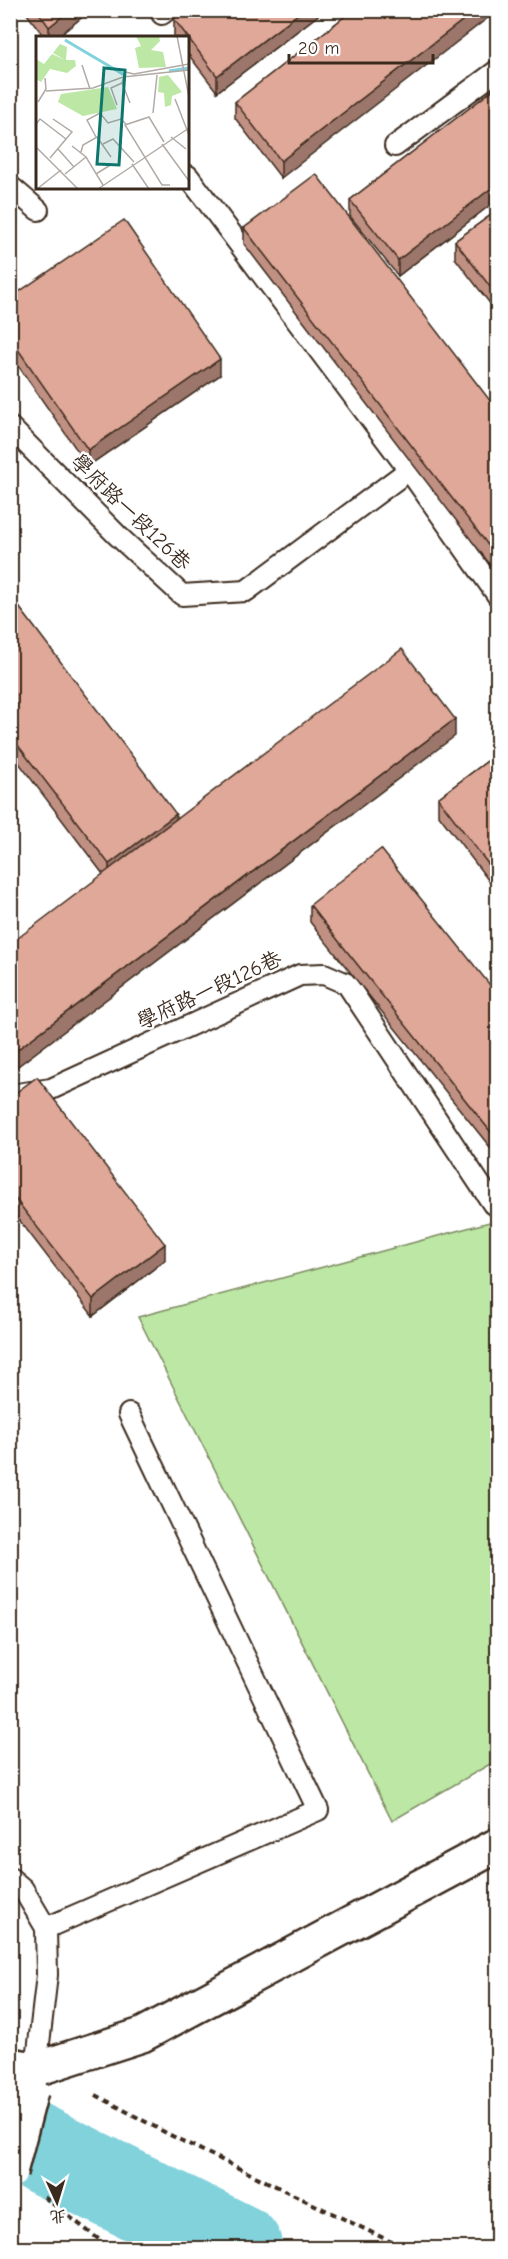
<svg xmlns="http://www.w3.org/2000/svg" width="508" height="2259" font-family="'Comic Neue','LXGW WenKai TC',sans-serif">
	<rect width="100%" height="100%" fill="#fff"/>
	<filter id="ink" filterUnits="userSpaceOnUse"><feTurbulence type="fractalNoise" baseFrequency=".0167" numOctaves="2"/><feDisplacementMap in="SourceGraphic" scale="12" xChannelSelector="R" yChannelSelector="G"/><feConvolveMatrix kernelMatrix="1 2 1 2 8 2 1 2 1" color-interpolation-filters="sRGB"/></filter>
	<g filter="url(#ink)">
		<path fill="#bce7a4" stroke="#7c8861" stroke-width="1.5" d="M497 1220V1760L392 1821 138 1317Z"/>
		<g fill="none" stroke-linecap="round" stroke-linejoin="round">
			<path stroke="#82d2dc" stroke-width="87" d="M10 2134 239 2248"/>
			<g stroke="#3b2a1e" stroke-width="24">
				<g id="service">
					<path d="M162 14 167 10"/>
					<path d="M395 146 498 70"/>
					<path d="M188 176 409 470 498 596"/>
					<path d="M10 186 38 210"/>
					<path d="M10 427 118 536 182 595 246 591 409 470"/>
					<path d="M10 1095 51 1089 300 975 324 974 347 984 493 1204 498 1205"/>
					<path d="M10 1878 23 1889 46 1928 47 1975 36 2069"/>
					<path d="M46 1928 318 1810 129 1414"/>
				</g>
			</g>
			<g stroke="#3b2a1e" stroke-width="38">
				<path id="minor" d="M10 2065 36 2069 142 2035 498 1845"/>
			</g>
			<g stroke="#3b2a1e" stroke-width="4" stroke-dasharray="6 4.5" stroke-linecap="butt">
				<path d="M96 2095 168 2134 404 2248"/>
				<path d="M44 2197 110 2248"/>
			</g>
			<use href="#service" stroke="#fff" stroke-width="20"/>
			<use href="#minor" stroke="#fff" stroke-width="33"/>
			<g stroke="#3b2a1e" stroke-width="38" stroke-linecap="butt">
				<path id="minor-bridge" d="M10 2172 31 2091"/>
			</g>
			<use href="#minor-bridge" stroke="#fff" stroke-width="33"/>
		</g>
		<g fill="#c09083" stroke="#3b2a1e" stroke-width="1.5">
			<path d="M24 10H91L56 38H45Z"/>
			<path d="M104 10H116L108 16Z"/>
			<path d="M325 10 217 92 188 54V38H175L174 36V19Z"/>
			<path d="M353 10 281 178 235 118V102Z"/>
			<path d="M498 86V199L398 276 350 216V200Z"/>
			<path d="M498 210V314L455 258V241Z"/>
			<path d="M244 228 498 411V575L244 244Z"/>
			<path d="M10 298 220 375 88 466 10 354Z"/>
			<path d="M10 595 176 819 455 736 103 874 10 751Z"/>
			<path d="M498 753V893L438 814V798Z"/>
			<path d="M310 905 498 995V1157L310 922Z"/>
			<path d="M10 1097 165 1260 93 1316 10 1208Z"/>
		</g>
		<g fill="#9c766a" stroke="#3b2a1e" stroke-width="1.5">
			<path d="M70 10H91L56 38H49V27Z"/>
			<path d="M108 10H116L108 16Z"/>
			<path d="M303 10H325L217 92V76Z"/>
			<path d="M476 10H498L281 178V161Z"/>
			<path d="M498 183V199L398 276V260Z"/>
			<path d="M220 359V375L88 466V450Z"/>
			<path d="M455 719V736L10 1072V1055Z"/>
			<path d="M176 814V830L109 881V864Z"/>
			<path d="M15 1233V1249L10 1253V1236Z"/>
			<path d="M165 1244V1260L93 1316V1299Z"/>
		</g>
		<g fill="#dfa898" stroke="#3b2a1e" stroke-width="1.5">
			<path d="M37 10H70L49 27Z"/>
			<path d="M186 10H303L217 76 174 19Z"/>
			<path d="M353 10H476L281 161 235 102Z"/>
			<path d="M498 86V183L398 260 350 200Z"/>
			<path d="M316 174 498 411V558L244 228Z"/>
			<path d="M498 210V297L455 241Z"/>
			<path d="M124 220 220 359 88 450 10 338V298Z"/>
			<path d="M10 595 176 814 109 864 10 735Z"/>
			<path d="M402 649 455 719 10 1055V944Z"/>
			<path d="M498 753V877L438 798Z"/>
			<path d="M381 849 498 995V1141L310 905Z"/>
			<path d="M37 1077 165 1244 93 1299 10 1192V1097Z"/>
			<path d="M10 1226 15 1233 10 1236Z"/>
		</g>
	</g>
	<g text-anchor="middle" stroke-width="5" stroke-linejoin="round" paint-order="stroke">
		<g font-size="21" fill="#3b2a1e" stroke="#fff">
			<text transform="translate(131 512) rotate(44)" y="7">學府路一段126巷</text>
			<text transform="translate(209 990) rotate(-25)" y="7">學府路一段126巷</text>
		</g>
	</g>
	<g transform="translate(36 36)">
		<rect width="153" height="153" fill="#fff"/>
		<path d="M100 0H123L124 5 115 14 127 16 130 31 103 32 99 12 105 10ZM24 8 31 11 30 24H39L40 30 31 37 14 33 5 46 0 43V23L8 28 16 18 29 24 17 17ZM132 39 146 56 136 60 135 69 129 71 128 57 122 56 123 41ZM72 51 81 73 47 80 22 66 25 58Z" fill="#bce7a4"/>
		<path fill="none" stroke="#82d2dc" stroke-width="3" d="M29 4 90 40M133 35 153 32"/>
		<path fill="none" stroke="#b1aaa5" stroke-width="1.5" d="M141 0 153 61M46 29 54 53M10 55 57 52 87 41 153 34M139 63 153 99M2 66 10 53 9 42M94 67 86 47 89 36 98 38 153 28M81 69 75 52 86 47M117 77 121 39M17 83 36 96 30 103M0 88 4 83 30 103 14 122M60 101 51 84 64 77 72 87 85 83 90 88M135 101 150 113M128 106 113 81 89 89 126 149H134M67 108 77 103 98 126M126 108 153 145M36 110 50 121 67 149M0 111 42 153M22 113 38 131M45 116 47 109 61 101 75 121M96 128 113 153M29 138 50 121M60 138 76 128M1 153 25 134M62 153 153 92"/>
		<path fill="#0f766e" fill-opacity="0.15" stroke="#0f766e" stroke-width="3" d="M68 32 89 34 83 129 61 128Z"/>
		<rect width="153" height="153" fill="none" stroke="#3b2a1e" stroke-width="3"/>
	</g>
	<rect width="508" height="2259" fill="none" stroke="#fff" stroke-width="36"/>
	<rect x="18" y="18" width="472" height="2223" fill="none" stroke="#3b2a1e" stroke-width="2" filter="url(#ink)"/>
	<g transform="translate(57 2202) rotate(176)" stroke="#ffffff" stroke-width="4.5" paint-order="stroke">
	<path d="M0-4.5L10 22L0 15L-10 22Z" fill="#3b2a1e"/>
	<text y="-9" font-size="16" font-weight="bold" text-anchor="middle" fill="#3b2a1e">北</text>
	</g>
	<path d="M289 54v9h144v-9" fill="none" stroke="#3b2a1e" stroke-width="3"/>
	<text x="298" y="54" font-size="18" fill="#3b2a1e" stroke="#ffffff" stroke-width="4.5" paint-order="stroke">20 m</text>
</svg>
